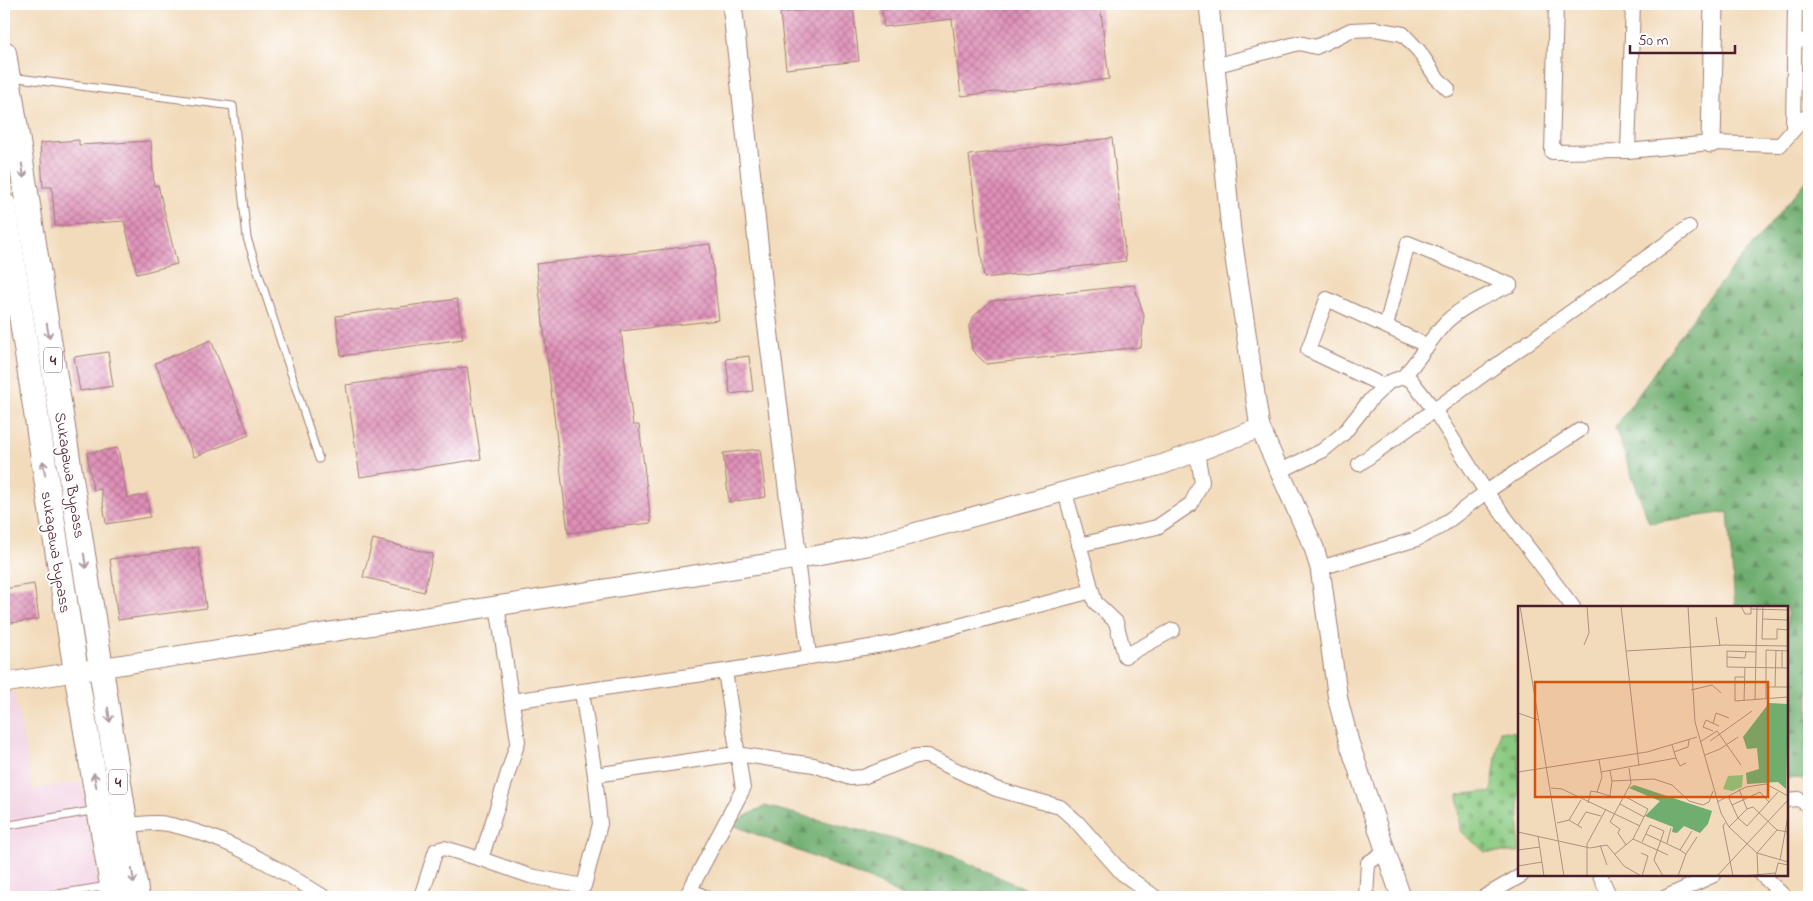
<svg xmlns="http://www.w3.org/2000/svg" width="1813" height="901" font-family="'Indie Flower',sans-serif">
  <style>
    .built { fill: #f2cfe1 }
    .forest { fill: url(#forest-firs); stroke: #5c664d }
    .cemetery { fill: url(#cemetery-stones); stroke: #6a7456 }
    .building { fill: url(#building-cross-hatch) }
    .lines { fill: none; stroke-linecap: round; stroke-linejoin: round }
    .lane-casing { stroke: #9e7d73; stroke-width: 9 }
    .street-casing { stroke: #9e7d73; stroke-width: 16 }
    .secondary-casing { stroke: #9e7d73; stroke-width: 21 }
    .highway-casing { stroke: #9e7d73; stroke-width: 26 }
    .lane { stroke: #fff; stroke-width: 7 }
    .street { stroke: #fff; stroke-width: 14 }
    .secondary { stroke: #fff; stroke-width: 19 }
    .highway { stroke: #fff; stroke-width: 24 }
    .oneway { stroke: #ae9aa0 }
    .labels { text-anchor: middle; stroke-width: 4; stroke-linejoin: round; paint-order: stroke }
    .shield { fill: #fff; stroke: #80626b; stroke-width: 1 }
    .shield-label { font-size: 15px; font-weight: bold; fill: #4a1f2b }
    .street-label { font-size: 16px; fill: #4a1f2b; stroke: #fff }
    .inset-road { fill: none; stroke: #af9081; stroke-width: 1 }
    .view { fill: #d8530f; fill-opacity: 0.15; stroke: #d8530f; stroke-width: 2.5 }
    .inset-edge { fill: none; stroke: #4a1f2b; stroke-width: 2.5 }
  </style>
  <defs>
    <pattern id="forest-firs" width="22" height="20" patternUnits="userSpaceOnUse" patternTransform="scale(1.25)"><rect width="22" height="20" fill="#6fae6f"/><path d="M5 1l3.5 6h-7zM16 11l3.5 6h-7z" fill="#5d8d5b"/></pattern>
    <pattern id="cemetery-stones" width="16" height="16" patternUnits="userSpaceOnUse" patternTransform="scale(1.25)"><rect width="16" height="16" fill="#8aca81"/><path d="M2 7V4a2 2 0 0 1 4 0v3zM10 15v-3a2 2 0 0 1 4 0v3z" fill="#79ad70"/></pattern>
    <pattern id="building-cross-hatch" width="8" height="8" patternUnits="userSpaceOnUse" patternTransform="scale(1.25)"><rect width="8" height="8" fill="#df90b7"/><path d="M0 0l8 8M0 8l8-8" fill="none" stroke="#b77595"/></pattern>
  </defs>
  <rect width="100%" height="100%" fill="#fff"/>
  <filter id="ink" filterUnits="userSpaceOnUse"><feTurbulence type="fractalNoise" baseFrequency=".02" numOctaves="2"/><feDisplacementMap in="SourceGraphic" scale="10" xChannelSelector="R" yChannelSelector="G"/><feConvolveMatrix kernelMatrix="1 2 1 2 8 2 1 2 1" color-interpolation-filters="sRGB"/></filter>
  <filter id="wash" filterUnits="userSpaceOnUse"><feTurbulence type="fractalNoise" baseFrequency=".0096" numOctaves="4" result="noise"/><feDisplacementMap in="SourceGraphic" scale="20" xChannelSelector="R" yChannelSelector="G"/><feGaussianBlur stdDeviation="1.12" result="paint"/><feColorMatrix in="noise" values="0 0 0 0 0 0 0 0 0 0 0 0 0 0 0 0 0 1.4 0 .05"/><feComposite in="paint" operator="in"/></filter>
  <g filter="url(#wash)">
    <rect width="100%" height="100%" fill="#f2dbbb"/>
    <polygon class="built" points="14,692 33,789 83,782 102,897 4,897 4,693"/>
    <g class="forest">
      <polygon points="1809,178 1809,779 1787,778 1787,607 1735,607 1728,512 1649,523 1615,428 1701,306"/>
      <polygon points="765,806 944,852 1043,897 904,897 871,880 730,824"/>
    </g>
    <polygon class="cemetery" points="1500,731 1519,732 1519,852 1485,852 1461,831 1458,795 1482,792 1491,793"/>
    <g id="blocks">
      <g class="building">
        <polygon points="881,4 1100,4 1109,79 961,96 952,19 884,27"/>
        <polygon points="853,5 859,61 786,69 780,13"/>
        <polygon points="1112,138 1126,261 984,278 969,155"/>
        <polygon points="79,140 79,145 151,141 154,186 158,185 177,264 137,274 124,221 55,226 52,187 43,187 40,143"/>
        <polygon points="710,244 719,320 621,331 633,425 639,425 651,523 568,533 536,264"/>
        <polygon points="1134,285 1144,315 1141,347 986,364 972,350 969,326 973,317 991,301"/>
        <polygon points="457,299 463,339 341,356 336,316"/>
        <polygon points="211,340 249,435 194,457 155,363"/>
        <polygon points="108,352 113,386 80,391 74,357"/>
        <polygon points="749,356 753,391 730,394 726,359"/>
        <polygon points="467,367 481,459 360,477 346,385"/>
        <polygon points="118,448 127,498 146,495 150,517 106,524 101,489 93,490 87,453"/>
        <polygon points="760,449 766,497 729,502 723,453"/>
        <polygon points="373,539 433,554 424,592 363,577"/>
        <polygon points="198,547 206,608 118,620 110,559"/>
        <polygon points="34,584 39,619 4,624 4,589"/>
      </g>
    </g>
  </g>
  <g filter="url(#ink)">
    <use href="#blocks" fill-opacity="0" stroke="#9e7d73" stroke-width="1"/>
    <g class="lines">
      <defs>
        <g id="lane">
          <polyline points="11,77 233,106 247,238 319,459"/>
          <polyline points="4,826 97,810"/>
          <polyline points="39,897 108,886"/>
        </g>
        <g id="street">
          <polyline points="1556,4 1552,152 1628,151 1711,143 1780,145 1804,118 1809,118"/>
          <polyline points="1795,40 1809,41"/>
          <polyline points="1214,66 1299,43 1316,47 1351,30 1375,29 1403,34 1419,51 1436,77 1448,89"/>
          <polyline points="1793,130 1795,4"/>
          <polyline points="1628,151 1633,4"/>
          <polyline points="1386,326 1408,243 1510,285"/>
          <path d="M1403,377C1419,360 1430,339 1446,322C1464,305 1488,295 1510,285"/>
          <polyline points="1384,386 1308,350 1327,299 1428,346"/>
          <polyline points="1359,464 1689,227"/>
          <polyline points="1280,471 1322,451 1344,433 1371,399 1389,382 1403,377 1411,380 1435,411 1486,492 1573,607"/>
          <polyline points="1079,545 1157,527 1191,504 1202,482 1197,452"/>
          <polyline points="797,559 809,656"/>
          <polyline points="1320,568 1417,539 1440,527 1486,492 1580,430"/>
          <polyline points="1092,591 1095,602 1116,622 1125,656 1173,630"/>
          <polyline points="582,692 595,775 736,754 814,765 850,778 863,777 916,756 927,756 996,789 1060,807 1077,822 1122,873 1155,897"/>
          <polyline points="511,701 725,671 894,643 1092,591 1065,492"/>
          <polyline points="1787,800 1798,799 1809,805"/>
          <path d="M124,825C137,825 154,821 167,824C223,835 276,867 324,897"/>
          <polyline points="481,859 530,876 584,886 600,824 595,775"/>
          <polyline points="1600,875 1610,897"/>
          <polyline points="1762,875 1785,897"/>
          <polyline points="690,890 704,897"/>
          <polyline points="421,897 436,850 444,848 481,859 518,741 497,606"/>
          <polyline points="686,897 743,789 725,671"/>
          <polyline points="1366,897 1368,863 1386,851"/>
          <polyline points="1484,897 1522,875"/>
          <polyline points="1666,897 1714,875"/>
        </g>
        <g id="secondary">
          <polyline points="732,4 764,297 797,559"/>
          <polyline points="1209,4 1231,231 1260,428 1314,548 1320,568 1338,700 1349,742 1401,897"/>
          <polyline points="1711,143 1714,4"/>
          <polyline points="4,683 797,559 867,546 1164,464 1260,428"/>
        </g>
        <g id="highway">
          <polyline points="4,53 137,897"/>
          <polyline points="4,205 76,672 114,897"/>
        </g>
      </defs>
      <use href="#lane" class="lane-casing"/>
      <use href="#street" class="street-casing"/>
      <use href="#secondary" class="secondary-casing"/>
      <use href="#highway" class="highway-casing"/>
      <use href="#lane" class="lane"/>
      <use href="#street" class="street"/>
      <use href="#secondary" class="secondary"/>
      <use href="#highway" class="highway"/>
    </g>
    <defs><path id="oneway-shaft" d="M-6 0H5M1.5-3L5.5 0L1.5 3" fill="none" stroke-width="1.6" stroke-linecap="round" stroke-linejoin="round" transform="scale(1.25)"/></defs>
    <g class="oneway">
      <use href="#oneway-shaft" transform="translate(23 171) rotate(81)"/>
      <use href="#oneway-shaft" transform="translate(48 331) rotate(81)"/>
      <use href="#oneway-shaft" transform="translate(44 468) rotate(-99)"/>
      <use href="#oneway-shaft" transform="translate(85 561) rotate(81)"/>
      <use href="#oneway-shaft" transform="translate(109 715) rotate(82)"/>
      <use href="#oneway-shaft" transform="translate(95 780) rotate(-100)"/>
      <use href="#oneway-shaft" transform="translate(133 876) rotate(80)"/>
    </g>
  </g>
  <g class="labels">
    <g class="shield">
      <rect x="44" y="347.5" width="18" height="25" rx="4"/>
      <rect x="109" y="769.5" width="18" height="25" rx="4"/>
    </g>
    <g class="shield-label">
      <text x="53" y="365">4</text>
      <text x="118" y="787">4</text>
    </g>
    <g class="street-label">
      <text transform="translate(71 475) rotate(81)" y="6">Sukagawa Bypass</text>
      <text transform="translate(57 552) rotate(81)" y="6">sukagawa bypass</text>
    </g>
  </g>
  <g transform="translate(1518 606)">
    <rect width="270" height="270" fill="#f2dbbb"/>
    <path d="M251,97L270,98L268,183L260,176L229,178L228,167L241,163L239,142L229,143L225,131ZM116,179L194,205L190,218L182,227L166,220L159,227L154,226L155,221L127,210L142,195L111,182Z" fill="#6fae6f"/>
    <path d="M225,169L224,181L214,185L205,183L210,170Z" fill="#8aca81"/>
    <path class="inset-road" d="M2,0L46,270M103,0L121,160M170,0L177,116L203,207L211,221L239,247L270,256M223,0L227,8H233V0M245,0L244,33H259V23L270,24M233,3L270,4M198,11L202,40M245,13L270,14M66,39L71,27L69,0M108,45L207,39L270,40M264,45V62M238,46L209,45V61L270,62M209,51L227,52L228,46M227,71H217V95L270,91M248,81H270M257,81L258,44M173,84L194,79L203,87M248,92V44L270,45M237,94L239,0M226,95L227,61M0,107L20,114M195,118L198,107L211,112M195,125L185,121L188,114L201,120M192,135L234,105M182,136L199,125L223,159M156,146L170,141L171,134M187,149L202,143L220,131M158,152L162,160L168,157M92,165L94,175L136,173L154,179L171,195L185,199L191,196L195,185M0,166L129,146L179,131M83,166L158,152L154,139M33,182L44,183L122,220M221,183L229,203M79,186L92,190L94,175M106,190L130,203L115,233L150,249M210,190L220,212L229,220L260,186M199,196L228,181L248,178L270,190M70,197L73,185L79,186L84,171L81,154M102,198L126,211M214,199L242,186L251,196M51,214L64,222M39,217L51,214L63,194M207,217L205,220L215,270M60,219L68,206L83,210M211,221L229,203L235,201L259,224M0,226L72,242L89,239L106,260L123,270M128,228L162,244M20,230L26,270M124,236L132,219L146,225L136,254L145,270M149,237L153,222M82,239L89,259M108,239L100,227L102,223L92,216L113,177L111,162M0,244L22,241M123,247L130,250L124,270M97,248L115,233M168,248L179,231M262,254L270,210M0,260L24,256M69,270V238L88,203M160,270L168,248L162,244L174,225M199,270L270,194M226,270L257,267M240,270L239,247L259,224L270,226M257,270L260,257L270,259"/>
    <path class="view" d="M17,76H250V191H17Z"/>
    <rect width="270" height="270" class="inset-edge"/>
  </g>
  <rect width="1813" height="901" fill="none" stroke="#fff" stroke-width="20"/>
  <path d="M1630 45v8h105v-8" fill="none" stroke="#4a1f2b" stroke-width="2.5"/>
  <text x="1638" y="45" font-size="15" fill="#4a1f2b" stroke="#ffffff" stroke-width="4" paint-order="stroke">50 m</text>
</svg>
